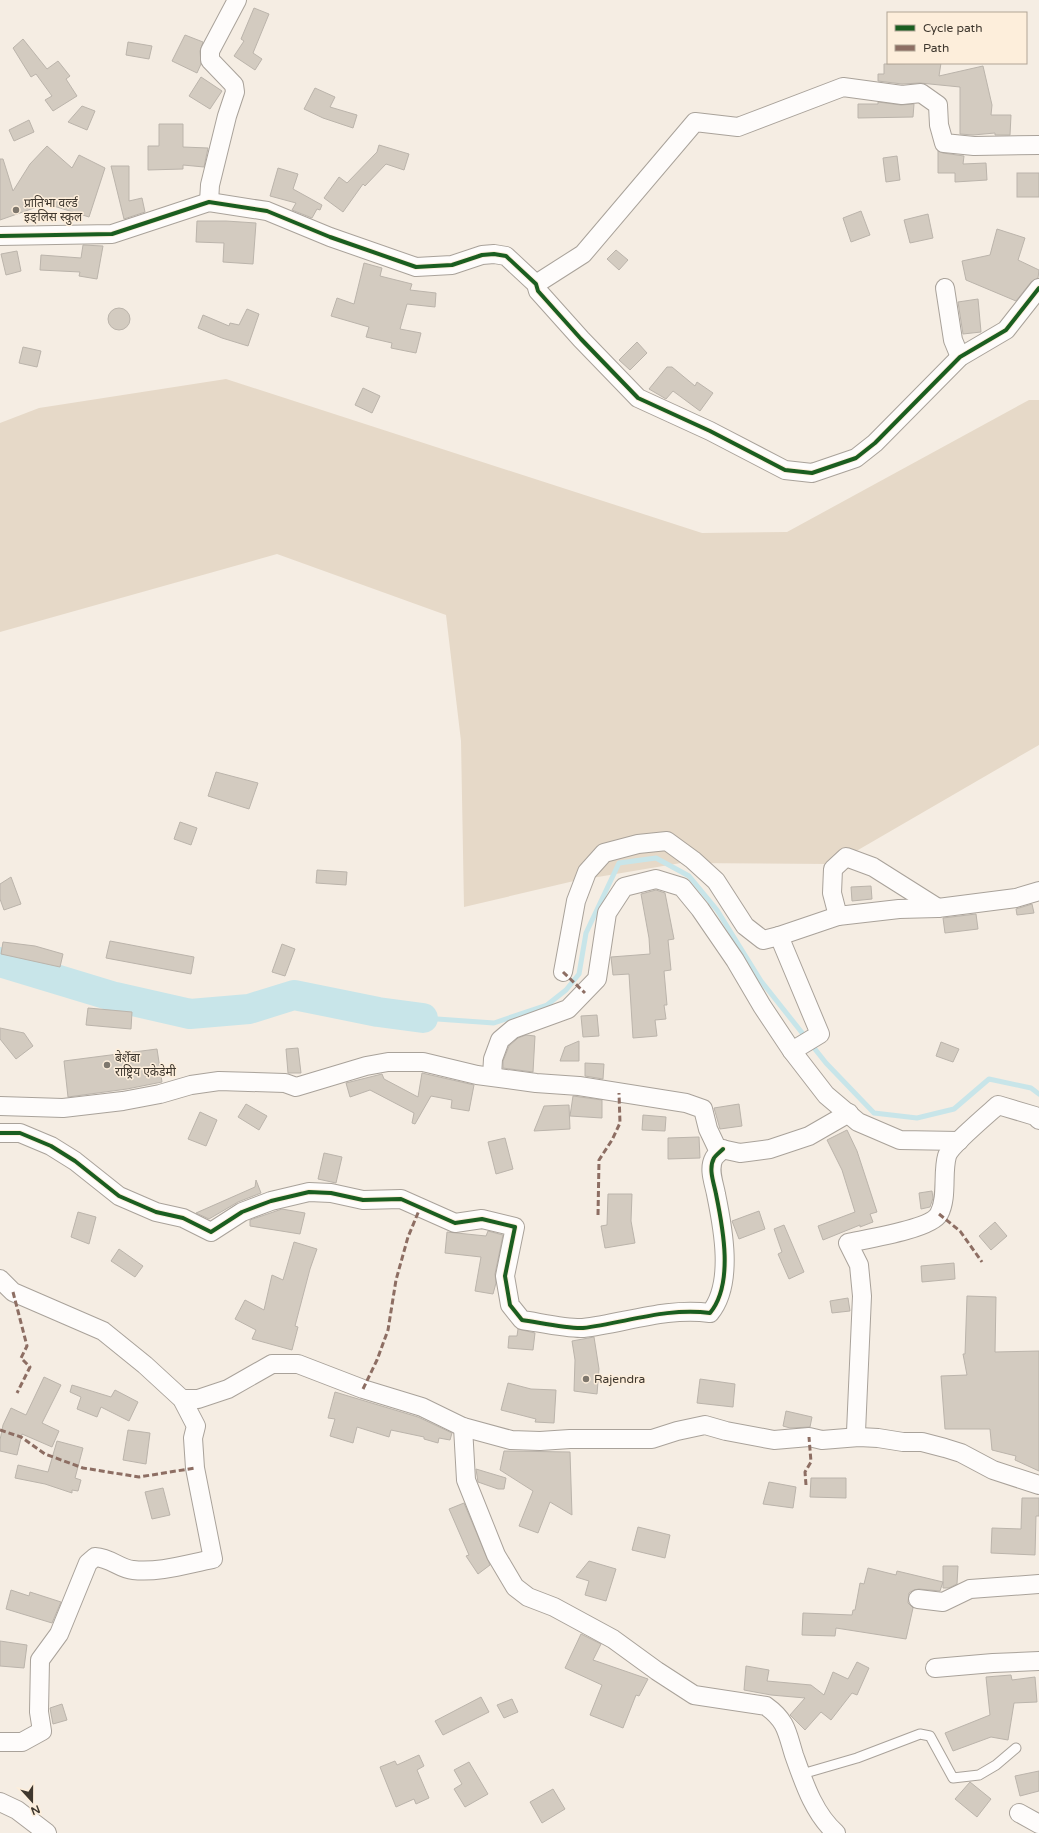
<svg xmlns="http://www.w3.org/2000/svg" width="1039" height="1833" font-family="'Varela Round','Noto Sans Devanagari',sans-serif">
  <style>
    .green { fill: #e6d9c8 }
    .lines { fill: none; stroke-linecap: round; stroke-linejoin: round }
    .stream { stroke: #c8e5e9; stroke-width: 5 }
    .river { stroke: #c8e5e9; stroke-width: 30 }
    .building { fill: #d3cbc0; stroke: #bbb4ab }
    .service-casing { stroke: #a9a29a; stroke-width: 11 }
    .minor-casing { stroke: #a9a29a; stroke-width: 20 }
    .service { stroke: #fefcfb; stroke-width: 9 }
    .minor { stroke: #fefcfb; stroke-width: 18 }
    .quiet { stroke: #8d6e63; stroke-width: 3; stroke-dasharray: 6 3; stroke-linecap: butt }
    .cycleway-casing { stroke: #fdeedb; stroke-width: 6 }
    .cycleway { stroke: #1b5e20; stroke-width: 4 }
    .poi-dot { fill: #7e776d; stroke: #fdeedb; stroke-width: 1.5 }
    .labels { text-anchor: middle; stroke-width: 3; stroke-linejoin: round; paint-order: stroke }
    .poi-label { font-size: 12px; fill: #3e372e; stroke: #fdeedb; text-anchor: start }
  </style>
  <rect width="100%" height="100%" fill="#f5ede3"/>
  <polygon class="green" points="226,379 702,533 787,532 1029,400 1039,400 1039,745 846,857 829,864 681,863 574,881 464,907 461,741 446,615 277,554 0,632 0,423 39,408"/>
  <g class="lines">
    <polyline class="stream" points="423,1018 494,1023 547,1005 566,990 579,974 586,933 619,863 656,858 689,876 717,910 761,981 826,1063 874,1113 917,1118 954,1109 989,1079 1031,1088 1039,1094"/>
    <polyline class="river" points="0,962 115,997 190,1014 249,1009 294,995 378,1012 423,1018"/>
  </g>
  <g class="building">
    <polygon points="254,8 269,14 253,53 262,59 255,70 234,56 244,41 241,39"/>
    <polygon points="185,35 203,42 200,51 201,64 197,73 172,61"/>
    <polygon points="23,39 47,69 58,61 70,76 66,79 77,96 53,111 45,100 52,96 36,74 31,77 13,48"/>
    <polygon points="128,42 152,46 149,59 126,55"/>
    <polygon points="941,63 939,76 983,66 992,105 991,115 1011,115 1010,135 995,135 995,133 973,135 960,134 960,87 920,83 902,84 878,81 878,74 884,74 884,64"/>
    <polygon points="201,77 222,91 210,109 189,96"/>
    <polygon points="315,88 335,97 330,107 357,115 353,128 323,118 304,109"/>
    <polygon points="878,102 901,105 914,104 913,117 858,118 858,104 878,104"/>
    <polygon points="82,106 95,111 87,130 68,122"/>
    <polygon points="29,120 34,132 14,141 9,130"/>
    <polygon points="159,124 183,124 183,147 208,148 204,167 183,165 183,169 148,170 148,146 159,146"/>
    <polygon points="379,145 409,154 404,170 386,164 365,186 363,184 343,212 324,198 339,177 347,183 377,152"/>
    <polygon points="47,146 72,168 79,155 105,168 89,217 44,203 37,207 0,220 0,159 3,159 13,191 30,164"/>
    <polygon points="938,151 943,153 964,156 963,164 986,163 987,180 955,182 955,173 938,173"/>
    <polygon points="897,156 900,180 886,182 883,158"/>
    <polygon points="111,166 129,166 129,201 142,198 145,212 124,219"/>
    <polygon points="278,168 298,174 293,189 322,205 320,210 317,209 312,218 292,210 296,203 270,196"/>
    <rect x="1017" y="173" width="22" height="24"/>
    <polygon points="861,211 870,235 851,242 843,218"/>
    <polygon points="928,214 933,238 910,243 904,220"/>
    <polygon points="197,221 226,221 256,223 253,264 223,262 224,243 196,242"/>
    <polygon points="997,229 1025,238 1018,260 1039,270 1038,278 1031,282 1016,301 966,280 962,261 990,255"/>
    <polygon points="83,245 103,246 97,279 79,276 80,272 40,270 41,255 81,258"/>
    <polygon points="616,250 628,260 619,270 607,259"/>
    <polygon points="17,251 21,271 6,275 1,254"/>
    <polygon points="364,263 382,268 380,276 412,284 410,290 436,293 435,307 407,304 400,329 421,333 416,353 391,348 392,343 366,337 369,327 331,316 337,298 354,304"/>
    <polygon points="978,299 981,332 963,334 958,302"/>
    <circle cx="119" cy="319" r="11"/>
    <polygon points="247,309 259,314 248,346 222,338 198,328 203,315 229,326 230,323 239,325"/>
    <polygon points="637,342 647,353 630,370 619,360"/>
    <polygon points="23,347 41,351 37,367 19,363"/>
    <polygon points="667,367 672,367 695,386 697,382 713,393 700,411 673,391 666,399 649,389"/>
    <polygon points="363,388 380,396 372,413 355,405"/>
    <polygon points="216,772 258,783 249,809 208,796"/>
    <polygon points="180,822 197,828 191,845 174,839"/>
    <polygon points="317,870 347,872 346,885 316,883"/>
    <polygon points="11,877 21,904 4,910 0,899 0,884"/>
    <polygon points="871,886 872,899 852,901 851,887"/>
    <polygon points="656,890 665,893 674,939 668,940 671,970 664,971 667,1005 664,1005 666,1019 655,1020 657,1036 633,1038 629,974 613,975 611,957 650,954 649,938 641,894"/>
    <polygon points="1032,904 1034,913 1017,915 1016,909"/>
    <polygon points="976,914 978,929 945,933 943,918"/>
    <polygon points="110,941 194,957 191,974 106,958"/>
    <polygon points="3,942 35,946 63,954 60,967 1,954"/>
    <polygon points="282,944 295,949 285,976 272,972"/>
    <polygon points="88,1008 132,1012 131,1029 86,1025"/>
    <polygon points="597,1015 599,1036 583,1037 581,1016"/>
    <polygon points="0,1028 24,1033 33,1046 16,1059 0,1039"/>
    <polygon points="526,1035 535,1036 533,1072 503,1068 503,1061 509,1046 518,1038"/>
    <polygon points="579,1041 579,1061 560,1061 565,1047"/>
    <polygon points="941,1042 959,1049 953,1062 936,1056"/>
    <polygon points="298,1048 301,1073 288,1073 286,1049"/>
    <polygon points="157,1049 162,1082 127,1089 68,1097 64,1061"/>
    <polygon points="585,1063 604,1064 603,1079 585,1076"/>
    <polygon points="422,1073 474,1085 469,1111 451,1108 452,1100 431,1096 415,1124 412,1123 414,1113 370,1090 350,1097 346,1083 382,1074 384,1079 418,1097"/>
    <polygon points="573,1096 602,1100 602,1118 570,1116"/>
    <polygon points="246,1104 267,1116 259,1130 238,1117"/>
    <polygon points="739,1104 742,1126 720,1129 714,1108"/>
    <polygon points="569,1105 570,1129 534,1131 544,1106"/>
    <polygon points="200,1112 217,1120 206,1146 188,1139"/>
    <polygon points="643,1115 666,1117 665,1131 642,1130"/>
    <polygon points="847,1130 857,1151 877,1212 870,1214 873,1222 860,1227 860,1225 823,1240 818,1226 855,1212 842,1170 827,1140"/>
    <polygon points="699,1137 700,1158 668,1159 668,1138"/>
    <polygon points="505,1138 513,1169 496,1174 488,1142"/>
    <polygon points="324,1153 342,1157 336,1183 318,1179"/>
    <polygon points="256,1180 261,1193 238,1202 209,1219 196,1213 255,1187"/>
    <polygon points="932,1191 933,1198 930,1207 921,1209 919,1193"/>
    <polygon points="608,1194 632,1194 631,1221 635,1243 605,1248 601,1226 607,1225"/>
    <polygon points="282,1209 305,1213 300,1234 250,1226 250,1220"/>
    <polygon points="759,1211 765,1229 739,1239 732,1221"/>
    <polygon points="78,1212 96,1217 89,1244 71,1237"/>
    <polygon points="995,1222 1007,1236 991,1250 979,1236"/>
    <polygon points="784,1225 804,1272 789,1279 778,1254 782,1252 774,1229"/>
    <polygon points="488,1231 503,1235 495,1274 496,1283 493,1294 475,1291 481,1257 445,1253 447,1232 486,1236"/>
    <polygon points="294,1242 317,1249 310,1269 295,1326 298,1327 292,1350 252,1339 256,1330 235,1319 245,1300 264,1310 272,1275 283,1280"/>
    <polygon points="119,1249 143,1266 135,1277 111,1261"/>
    <polygon points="954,1263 955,1279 922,1282 921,1266"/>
    <polygon points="967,1296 996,1297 995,1352 1039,1351 1039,1471 1015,1460 1016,1456 992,1450 990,1429 945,1429 941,1376 967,1375 963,1354 965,1354"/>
    <polygon points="848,1298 850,1311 832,1313 830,1301"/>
    <polygon points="518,1329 535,1333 533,1350 508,1348 509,1336 517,1336"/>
    <polygon points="594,1337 599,1369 597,1394 574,1391 575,1360 572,1341"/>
    <polygon points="44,1377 61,1385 42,1423 59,1431 52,1447 22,1434 17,1455 0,1451 0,1440 3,1425 11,1408 26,1415"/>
    <polygon points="700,1379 735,1384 733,1407 697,1403"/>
    <polygon points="508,1383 531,1389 556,1390 554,1423 535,1422 536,1419 501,1410"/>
    <polygon points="72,1385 111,1397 115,1390 138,1402 129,1421 101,1407 97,1417 77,1409 81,1397 70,1392"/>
    <polygon points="335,1392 418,1417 452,1433 450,1440 439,1438 438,1443 424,1439 424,1437 391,1430 389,1437 357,1427 353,1443 330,1436 335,1419 328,1418"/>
    <polygon points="786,1411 812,1417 810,1427 790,1428 783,1426"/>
    <polygon points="128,1430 150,1433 146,1464 123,1460"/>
    <polygon points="57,1441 83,1448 75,1478 81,1480 78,1491 72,1490 72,1493 45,1484 15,1478 18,1465 48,1472"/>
    <polygon points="504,1451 570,1452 572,1515 550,1502 538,1533 519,1526 533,1491 500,1470"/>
    <polygon points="476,1469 506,1478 504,1489 498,1489 478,1482"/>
    <polygon points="811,1478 846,1478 846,1498 810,1497"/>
    <polygon points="769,1482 796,1487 793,1508 763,1504"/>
    <polygon points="163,1488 170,1515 152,1519 145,1492"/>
    <polygon points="1022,1498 1039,1498 1039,1516 1036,1516 1035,1555 991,1553 992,1528 1021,1529"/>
    <polygon points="464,1503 490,1565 478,1574 466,1556 469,1555 449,1509"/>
    <polygon points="638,1527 670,1535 665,1558 632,1550"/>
    <polygon points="589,1561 616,1569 606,1601 585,1595 589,1581 576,1577"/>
    <polygon points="943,1566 958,1566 957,1584 949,1588 943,1588"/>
    <polygon points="868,1568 896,1575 897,1571 943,1582 940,1591 919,1589 914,1590 909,1593 908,1603 913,1608 906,1639 836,1628 835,1636 802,1635 803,1613 852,1615 853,1610 855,1610 860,1583 864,1584"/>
    <polygon points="11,1590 29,1596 30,1592 61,1602 52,1623 6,1609"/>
    <polygon points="581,1634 601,1644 593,1660 648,1679 639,1696 636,1695 623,1728 590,1715 602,1685 565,1668"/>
    <polygon points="0,1641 27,1645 24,1668 0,1666"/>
    <polygon points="857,1662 869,1668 857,1695 852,1693 831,1720 821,1712 805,1730 790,1715 805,1698 771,1695 744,1690 746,1666 769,1670 767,1681 811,1685 824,1695 833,1672 848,1679"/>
    <polygon points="1011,1675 1012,1680 1035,1677 1037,1702 1014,1703 1008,1740 991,1737 953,1751 945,1733 990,1715 986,1677"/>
    <polygon points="481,1697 489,1712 443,1735 435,1721"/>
    <polygon points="512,1699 518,1712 504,1718 497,1705"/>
    <polygon points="62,1704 67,1720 53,1724 50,1708"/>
    <polygon points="419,1755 424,1766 417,1770 429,1798 416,1804 414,1799 396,1807 380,1767 395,1761 397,1765"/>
    <polygon points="469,1762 488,1794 465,1807 454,1789 462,1784 454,1770"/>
    <polygon points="1039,1771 1039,1791 1020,1796 1015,1776"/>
    <polygon points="970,1782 991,1799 977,1817 955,1799"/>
    <polygon points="553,1789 565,1809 542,1823 530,1802"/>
  </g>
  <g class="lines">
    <defs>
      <polyline id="service" points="802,1774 857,1758 920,1734 930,1736 953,1778 979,1775 996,1765 1016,1748"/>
      <g id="minor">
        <polyline points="209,202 210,185 227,116 235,92 234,85 210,60 210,51 237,0"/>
        <polyline points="0,236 112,234 209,202 267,211 330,237 416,267 452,265 482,255 494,254 506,256 536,284 538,291 581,339 638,398 710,431 785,470 812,473 856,458 875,443 960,357 1006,330 1039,288"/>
        <polyline points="536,284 583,254 695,122 738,127 843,87 902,95 921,93 938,105 939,125 944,143 974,146 1039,145"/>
        <polyline points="945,288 953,340 960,357"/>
        <polyline points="838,916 832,893 833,869 846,857 873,867 938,908"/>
        <polyline points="563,972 576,901 587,872 604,853 638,844 667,841 693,860 716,881 745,926 763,940 779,936"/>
        <polyline points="792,1051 820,1034 779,936 838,916 899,909 938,908 1016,898 1039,891"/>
        <polyline points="492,1076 493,1059 500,1040 513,1029 568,1009 597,979 607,913 624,887 656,879 682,887 700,909 735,960 762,1006 792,1051 826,1095 858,1122 900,1140 959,1141"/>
        <polyline points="0,1106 63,1108 123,1101 160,1094 191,1085 219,1081 285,1083 296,1087 366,1066 388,1062 423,1062 477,1075 536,1083 579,1086 686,1103 703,1109 708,1129 717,1148 740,1153 770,1149 809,1136 849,1113"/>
        <path d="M0,1133H20L51,1146L75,1161L119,1196L156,1212L183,1218L211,1232L242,1212L271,1201L309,1192L331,1193L363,1200L401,1199L455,1223L482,1219L515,1227L505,1276L510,1305L522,1320C537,1322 568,1329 583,1328C625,1323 667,1307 710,1313C734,1284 723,1228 716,1194C714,1183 708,1169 714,1158C716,1155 720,1152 723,1149"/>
        <path d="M0,1279L13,1292L103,1331L145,1365L182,1399L196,1426L193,1438L195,1468L213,1559C187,1564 159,1573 133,1570C120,1569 111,1558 95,1557L88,1563L59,1634L40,1660L39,1712L42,1731L22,1742H0"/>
        <polyline points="182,1399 198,1399 228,1389 272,1364 298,1364 363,1389 422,1407 463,1427 511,1440 540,1441 570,1439 652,1439 677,1431 705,1425 726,1431 774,1440 809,1437 822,1440 859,1437 878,1438 903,1442 922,1442 945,1448 961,1453 993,1470 1039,1485"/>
        <path d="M463,1427L466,1480L496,1555L515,1587L528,1597L554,1607L613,1639L657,1671L694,1695L766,1706C787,1721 787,1733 794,1755C804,1783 814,1814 836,1833"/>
        <path d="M859,1437L856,1432L862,1296L859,1265L848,1243C866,1239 931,1229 939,1214C948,1197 942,1173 947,1156C950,1146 988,1114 998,1105L1035,1116L1039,1120"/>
        <polyline points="918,1599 943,1602 970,1589 1039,1584"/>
        <polyline points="935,1668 993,1663 1039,1661"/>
        <polyline points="0,1802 17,1810 47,1833"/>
        <polyline points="1019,1813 1039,1824"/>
      </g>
    </defs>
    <use href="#service" class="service-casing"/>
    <use href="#minor" class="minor-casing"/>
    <use href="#service" class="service"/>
    <use href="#minor" class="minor"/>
    <g class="quiet">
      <polyline points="563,972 585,993"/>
      <polyline points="939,1214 960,1231 982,1262"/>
      <polyline points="598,1215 599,1160 612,1140 620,1123 619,1093"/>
      <polyline points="13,1292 27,1346 21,1358 30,1367 17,1393"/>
      <polyline points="363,1389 377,1360 388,1330 396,1280 408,1237 420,1208"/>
      <polyline points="0,1430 21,1437 45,1454 83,1468 139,1477 195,1468"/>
      <polyline points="806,1485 805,1472 811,1462 809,1437"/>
    </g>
    <defs>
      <g id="cycleway">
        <polyline points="0,236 112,234 209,202 267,211 330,237 416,267 452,265 482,255 494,254 506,256 536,284 538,291 581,339 638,398 710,431 785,470 812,473 856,458 875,443 960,357 1006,330 1039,288"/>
        <path d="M0,1133H20L51,1146L75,1161L119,1196L156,1212L183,1218L211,1232L242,1212L271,1201L309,1192L331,1193L363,1200L401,1199L455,1223L482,1219L515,1227L505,1276L510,1305L522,1320C537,1322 568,1329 583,1328C625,1323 667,1307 710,1313C734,1284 723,1228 716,1194C714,1183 708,1169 714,1158C716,1155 720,1152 723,1149"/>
      </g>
    </defs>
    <use href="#cycleway" class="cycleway-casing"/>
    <use href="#cycleway" class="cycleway"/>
  </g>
  <g class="poi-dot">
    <circle cx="16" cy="210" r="4"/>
    <circle cx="107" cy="1065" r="4"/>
    <circle cx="586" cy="1379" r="4"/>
  </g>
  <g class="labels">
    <g class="poi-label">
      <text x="24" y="207">प्रातिभा वर्ल्ड<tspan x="24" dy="14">इङ्लिस स्कुल</tspan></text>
      <text x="115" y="1062">बेर्शेबा<tspan x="115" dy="14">राष्ट्रिय एकेडेमी</tspan></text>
      <text x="594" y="1383">Rajendra</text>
    </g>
  </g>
  <rect x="887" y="12" width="140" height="52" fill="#fdeedb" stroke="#b1a596"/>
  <rect x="895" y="25" width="20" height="6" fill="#1b5e20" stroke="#b1a596"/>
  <text x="923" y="32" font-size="12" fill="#3e372e">Cycle path</text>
  <rect x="895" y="45" width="20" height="6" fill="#8d6e63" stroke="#b1a596"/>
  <text x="923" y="52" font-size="12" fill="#3e372e">Path</text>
  <g transform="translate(32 1801) rotate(159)" stroke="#fdeedb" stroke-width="3" paint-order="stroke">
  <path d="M0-3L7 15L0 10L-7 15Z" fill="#3e372e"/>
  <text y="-6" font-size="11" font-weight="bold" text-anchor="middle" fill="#3e372e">N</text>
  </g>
</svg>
